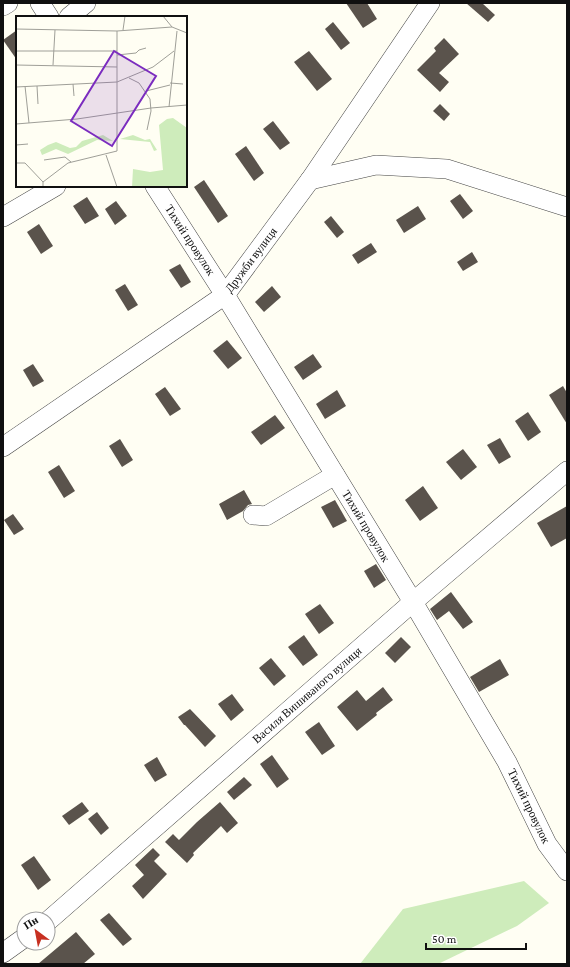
<svg xmlns="http://www.w3.org/2000/svg" width="570" height="967" font-family="'Crimson Pro',serif">
  <style>
    .green { fill: #ceecbb }
    .building { fill: #5a534c }
    .lines { fill: none; stroke-linecap: round; stroke-linejoin: round }
    .minor-casing { stroke: #434343; stroke-width: 20 }
    .minor { stroke: #fff; stroke-width: 19 }
    .labels { text-anchor: middle; stroke-width: 4; stroke-linejoin: round; paint-order: stroke }
    .street-label { font-size: 12px; fill: #101010; stroke: #fff }
    .inset-road { fill: none; stroke: #9f9f98; stroke-width: 1 }
    .view { fill: #7b2cbf; fill-opacity: 0.15; stroke: #7b2cbf; stroke-width: 2 }
    .inset-edge { fill: none; stroke: #101010; stroke-width: 2 }
  </style>
  <rect width="100%" height="100%" fill="#fffef3"/>
  <polygon class="green" points="524,881 549,903 517,926 438,964 360,964 403,909"/>
  <g class="building">
    <polygon points="346,3 367,3 377,19 363,28"/>
    <polygon points="466,3 482,3 495,15 488,22"/>
    <polygon points="333,22 350,43 341,50 325,29"/>
    <polygon points="17,30 17,60 3,40"/>
    <polygon points="444,38 459,54 439,73 449,82 440,92 417,70 436,51 434,48"/>
    <polygon points="309,51 332,79 317,91 294,62"/>
    <polygon points="440,104 450,114 444,121 433,111"/>
    <polygon points="273,121 290,143 280,150 263,129"/>
    <polygon points="246,146 264,173 254,181 235,154"/>
    <polygon points="204,180 228,216 218,223 194,187"/>
    <polygon points="460,194 473,211 463,219 450,201"/>
    <polygon points="87,197 99,216 85,224 73,206"/>
    <polygon points="116,201 127,216 115,225 105,209"/>
    <polygon points="418,206 426,219 404,233 396,220"/>
    <polygon points="331,216 344,232 337,238 324,222"/>
    <polygon points="39,224 53,246 41,254 27,232"/>
    <polygon points="371,243 377,252 358,264 352,255"/>
    <polygon points="472,252 478,262 463,271 457,262"/>
    <polygon points="180,264 191,282 181,288 169,270"/>
    <polygon points="125,284 138,305 128,311 115,290"/>
    <polygon points="272,286 281,297 264,312 255,302"/>
    <polygon points="227,340 242,358 228,369 213,351"/>
    <polygon points="313,354 322,367 303,380 294,367"/>
    <polygon points="33,364 44,381 33,387 23,370"/>
    <polygon points="563,386 567,393 567,424 549,395"/>
    <polygon points="165,387 181,409 170,416 155,394"/>
    <polygon points="337,390 346,406 325,419 316,404"/>
    <polygon points="528,412 541,432 528,441 515,421"/>
    <polygon points="275,415 285,428 261,445 251,432"/>
    <polygon points="500,438 511,457 499,464 487,445"/>
    <polygon points="120,439 133,460 122,467 109,446"/>
    <polygon points="463,449 477,467 461,480 446,462"/>
    <polygon points="59,465 75,491 64,498 48,472"/>
    <polygon points="423,486 438,508 420,521 405,500"/>
    <polygon points="244,490 252,504 248,505 243,511 227,520 219,504"/>
    <polygon points="335,500 347,521 333,528 321,507"/>
    <polygon points="567,506 567,538 551,547 537,523"/>
    <polygon points="13,514 24,529 14,535 4,520"/>
    <polygon points="376,564 386,580 374,588 364,571"/>
    <polygon points="451,592 473,622 463,629 449,611 437,620 430,609"/>
    <polygon points="320,604 334,623 319,634 305,614"/>
    <polygon points="304,635 318,655 303,666 288,647"/>
    <polygon points="401,637 411,647 395,663 385,653"/>
    <polygon points="271,658 286,676 274,686 259,668"/>
    <polygon points="500,659 509,675 479,692 470,677"/>
    <polygon points="383,687 393,700 376,713 377,715 357,731 337,707 357,690 366,701"/>
    <polygon points="232,694 244,710 231,721 218,704"/>
    <polygon points="190,709 216,736 205,747 185,725 184,725 178,717"/>
    <polygon points="319,722 335,746 322,755 305,732"/>
    <polygon points="272,755 289,779 277,788 260,764"/>
    <polygon points="157,757 167,775 155,782 144,765"/>
    <polygon points="244,777 252,785 234,800 227,792"/>
    <polygon points="82,802 89,811 69,825 62,816"/>
    <polygon points="220,802 238,823 227,833 221,826 193,853 194,855 187,863 165,842 173,834 179,840 197,822"/>
    <polygon points="97,812 109,828 101,835 88,819"/>
    <polygon points="153,848 160,855 154,861 167,874 143,899 132,886 144,875 135,865"/>
    <polygon points="34,856 51,880 38,890 21,865"/>
    <polygon points="109,913 132,939 123,946 100,920"/>
    <polygon points="76,932 95,954 83,964 38,964"/>
  </g>
  <g class="lines">
    <defs>
      <g id="minor">
        <polyline points="40,3 49,17"/>
        <polyline points="3,6 8,3"/>
        <polyline points="69,17 86,3"/>
        <polyline points="310,180 376,165 447,169 567,207"/>
        <polyline points="155,186 225,295 413,602 507,762 547,844 567,871"/>
        <polyline points="3,217 56,186"/>
        <polyline points="3,447 225,295 310,180 430,3"/>
        <polyline points="253,515 266,516 335,475"/>
        <polyline points="48,921 413,602 567,471"/>
        <polyline points="3,953 24,938"/>
      </g>
    </defs>
    <use href="#minor" class="minor-casing"/>
    <use href="#minor" class="minor"/>
  </g>
  <g class="labels">
    <g class="street-label">
      <text transform="translate(190 240) rotate(57)" y="4">Тихий провулок</text>
      <text transform="translate(251 260) rotate(-53)" y="4">Дружби вулиця</text>
      <text transform="translate(366 526) rotate(59)" y="4">Тихий провулок</text>
      <text transform="translate(307 695) rotate(-41)" y="4">Василя Вишиваного вулиця</text>
      <text transform="translate(529 806) rotate(64)" y="4">Тихий провулок</text>
    </g>
  </g>
  <g transform="translate(16 16)">
    <rect width="171" height="171" fill="#fffef3"/>
    <path d="M157,102L171,112L170,171H116L117,153L134,156L147,154L143,109L151,103ZM87,119L97,125L81,124L52,138L40,133L26,139L24,134L32,129L40,126L54,132L60,131L66,125ZM117,119L129,124L134,123L141,134L138,135L134,126L104,123Z" fill="#ceecbb"/>
    <path class="inset-road" d="M147,0L156,11M0,13L101,15L156,11L171,17M107,14L109,0M0,35H101M101,39L120,37L123,34L130,32M0,49L101,51M37,49L39,14M113,62L123,67L134,83L135,95L131,114M154,67L167,68M57,68L58,80M9,70L13,107M21,70L22,88M0,71L101,66L137,51L158,35M130,75L154,69M153,91L161,15M0,108L61,103L135,92L171,89M0,129L12,128M90,139L101,171M28,144L49,141L55,146M0,147H9L27,166V171M27,166L52,147L101,135V15"/>
    <path class="view" d="M98,35L140,60L96,130L55,105Z"/>
    <rect width="171" height="171" class="inset-edge"/>
  </g>
  <rect width="570" height="967" fill="none" stroke="#101010" stroke-width="8"/>
  <g transform="translate(36 931) rotate(328)"><circle r="19" fill="#ffffff" stroke="#9f9f9f"/>
  <path d="M0-3L7 15L0 10L-7 15Z" fill="#c73021"/>
  <text y="-6" font-size="11" font-weight="bold" text-anchor="middle" fill="#101010">Пн</text>
  </g>
  <path d="M426 943v6h100v-6" fill="none" stroke="#101010" stroke-width="2"/>
  <text x="432" y="943" font-size="12" fill="#101010" stroke="#ffffff" stroke-width="3" paint-order="stroke">50 m</text>
</svg>
